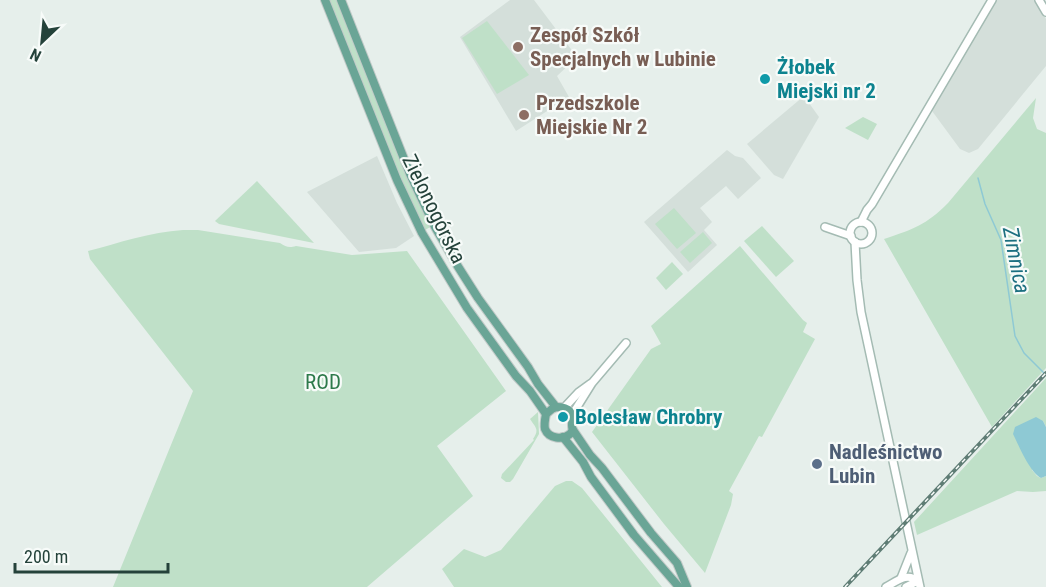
<svg xmlns="http://www.w3.org/2000/svg" width="1046" height="587" font-family="'Roboto Condensed',sans-serif">
  <style>
    .built { fill: #d4dfda }
    .green { fill: #bfe0c8 }
    .water { fill: #8ec9d4 }
    .lines { fill: none; stroke-linecap: round; stroke-linejoin: round }
    .stream { stroke: #8ec9d4; stroke-width: 1.5 }
    .secondary-casing { stroke: #a4bbb3; stroke-width: 10 }
    .primary-casing { stroke: #c2cac8; stroke-width: 10 }
    .secondary { stroke: #fff; stroke-width: 7 }
    .primary { stroke: #6aa596; stroke-width: 8 }
    .rail-casing { stroke: #5f7d75; stroke-width: 4 }
    .rail { stroke: #f7fbf9; stroke-width: 1.5; stroke-dasharray: 4.5; stroke-linecap: butt }
    .education-dot { fill: #8d6e63; stroke: #f7fbf9; stroke-width: 2 }
    .culture-dot { fill: #0f9aa8; stroke: #f7fbf9; stroke-width: 2 }
    .service-dot { fill: #5c6f8a; stroke: #f7fbf9; stroke-width: 2 }
    .labels { text-anchor: middle; stroke-width: 4.5; stroke-linejoin: round; paint-order: stroke }
    .education-label { font-size: 21px; font-weight: bold; fill: #785e54; stroke: #f7fbf9; text-anchor: start }
    .culture-label { font-size: 21px; font-weight: bold; fill: #0d838f; stroke: #f7fbf9; text-anchor: start }
    .street-label { font-size: 21px; fill: #24423a; stroke: #f7fbf9 }
    .park-label { font-size: 21px; fill: #2d7a4b; stroke: #f7fbf9 }
    .service-label { font-size: 21px; font-weight: bold; fill: #4e5e75; stroke: #f7fbf9; text-anchor: start }
    .water-label { font-size: 22px; font-style: italic; fill: #1c6f80; stroke: #f7fbf9 }
  </style>
  <rect width="100%" height="100%" fill="#e6efeb"/>
  <g class="built">
    <polygon points="510,0 534,0 577,57 557,76 569,97 516,131 460,37"/>
    <polygon points="995,0 1035,0 1046,19 1046,66 978,149 969,153 960,149 935,115 932,111 933,106"/>
    <polygon points="804,96 819,117 783,179 774,175 747,144"/>
    <polygon points="727,150 735,156 743,158 761,178 738,199 726,186 700,208 712,222 704,230 717,245 688,272 644,222"/>
    <polygon points="377,156 397,203 414,236 396,248 359,252 307,192"/>
  </g>
  <g class="green">
    <path d="M329,0H340L432,226L425,230C387,156 360,77 329,0Z"/>
    <polygon points="487,21 529,75 497,94 462,38"/>
    <path d="M1036,98L1033,118L1037,129L1046,133V368L992,427L884,239C914,229 926,225 948,203Z"/>
    <polygon points="863,117 877,124 868,140 845,128"/>
    <polygon points="257,181 314,243 219,224 215,221"/>
    <polygon points="674,208 696,233 677,249 655,224"/>
    <polygon points="762,226 794,261 776,277 744,241"/>
    <path d="M183,230H198L280,243C286,247 289,248 296,246L352,255L407,251L506,391L437,446L473,496L367,587H113L193,391L90,259L88,251C119,243 150,232 183,230Z"/>
    <polygon points="703,232 712,243 690,263 680,252"/>
    <polygon points="740,246 803,320 807,323 803,332 815,339 762,437 759,436 729,491 733,494 731,505 705,573 664,524 592,432 651,349 661,344 651,326"/>
    <polygon points="672,262 683,274 666,290 656,278"/>
    <polygon points="1046,378 1046,427 1043,421 1032,470 1037,476 1041,478 1046,476 1046,491 1033,492 1017,491 917,535 914,522"/>
    <path d="M538,412L539,434L513,479L510,482H506L501,478L502,474L534,440L533,439C540,429 535,427 530,419Z"/>
    <polygon points="566,481 572,481 582,488 662,587 454,587 442,569 464,549 485,557 501,550 555,486"/>
  </g>
  <path class="water" d="M1036,417L1043,421L1046,427V476L1041,478C1029,471 1019,446 1013,434L1015,427Z"/>
  <g class="lines">
    <polyline class="stream" points="978,178 985,204 1001,240 1015,336 1024,353 1046,375"/>
    <defs>
      <g id="secondary">
        <polyline points="1039,0 1046,12"/>
        <polyline points="861,222 867,210 872,204 992,0"/>
        <circle cx="861" cy="233" r="11"/>
        <polyline points="825,227 851,236"/>
        <polyline points="855,242 857,280 861,312 920,587"/>
        <polyline points="564,408 579,392 590,384"/>
        <polyline points="572,415 592,383 626,343"/>
        <polyline points="901,578 911,553"/>
        <path d="M886,587C897,581 907,572 918,581"/>
        <polyline points="906,587 918,581"/>
      </g>
      <g id="primary">
        <polyline points="325,0 397,180 422,233 467,308 516,376 530,391 546,414"/>
        <polyline points="341,0 410,174 435,227 457,265 478,298 528,367 538,384 556,407"/>
        <path d="M556,407C570,407 573,412 572,425C572,430 574,430 570,434C563,440 549,439 545,429C544,425 545,419 546,414L552,409Z"/>
        <polyline points="573,430 590,455 602,468 651,533 677,563 687,587"/>
        <polyline points="563,437 583,462 591,477 634,535 679,587"/>
      </g>
    </defs>
    <use href="#secondary" class="secondary-casing"/>
    <use href="#primary" class="primary-casing"/>
    <use href="#secondary" class="secondary"/>
    <use href="#primary" class="primary"/>
    <defs>
      <polyline id="rail" points="845,587 1046,373"/>
    </defs>
    <use href="#rail" class="rail-casing"/>
    <use href="#rail" class="rail"/>
  </g>
  <g class="education-dot">
    <circle cx="518" cy="47" r="6"/>
    <circle cx="524" cy="115" r="6"/>
  </g>
  <g class="culture-dot">
    <circle cx="765" cy="79" r="6"/>
    <circle cx="563" cy="417" r="6"/>
  </g>
  <circle class="service-dot" cx="817" cy="464" r="6"/>
  <g class="labels">
    <g class="education-label">
      <text x="530" y="42">Zespół Szkół<tspan x="530" dy="24">Specjalnych w Lubinie</tspan></text>
      <text x="536" y="110">Przedszkole<tspan x="536" dy="24">Miejskie Nr 2</tspan></text>
    </g>
    <g class="culture-label">
      <text x="777" y="74">Żłobek<tspan x="777" dy="24">Miejski nr 2</tspan></text>
      <text x="575" y="424">Bolesław Chrobry</text>
    </g>
    <g class="street-label">
      <text transform="translate(434 209) rotate(64)" y="7">Zielonogórska</text>
    </g>
    <g class="park-label">
      <text x="323" y="389">ROD</text>
    </g>
    <g class="service-label">
      <text x="829" y="459">Nadleśnictwo<tspan x="829" dy="24">Lubin</tspan></text>
    </g>
    <g class="water-label">
      <text transform="translate(1017 260) rotate(79)" y="8">Zimnica</text>
    </g>
  </g>
  <g transform="translate(42 42) rotate(206)" stroke="#f7fbf9" stroke-width="4.5" paint-order="stroke">
  <path d="M0-4.5L10 22L0 15L-10 22Z" fill="#24423a"/>
  <text y="-9" font-size="16" font-weight="bold" text-anchor="middle" fill="#24423a">N</text>
  </g>
  <path d="M15 563v9h153v-9" fill="none" stroke="#24423a" stroke-width="3"/>
  <text x="24" y="563" font-size="18" fill="#24423a" stroke="#f7fbf9" stroke-width="4.5" paint-order="stroke">200 m</text>
</svg>
